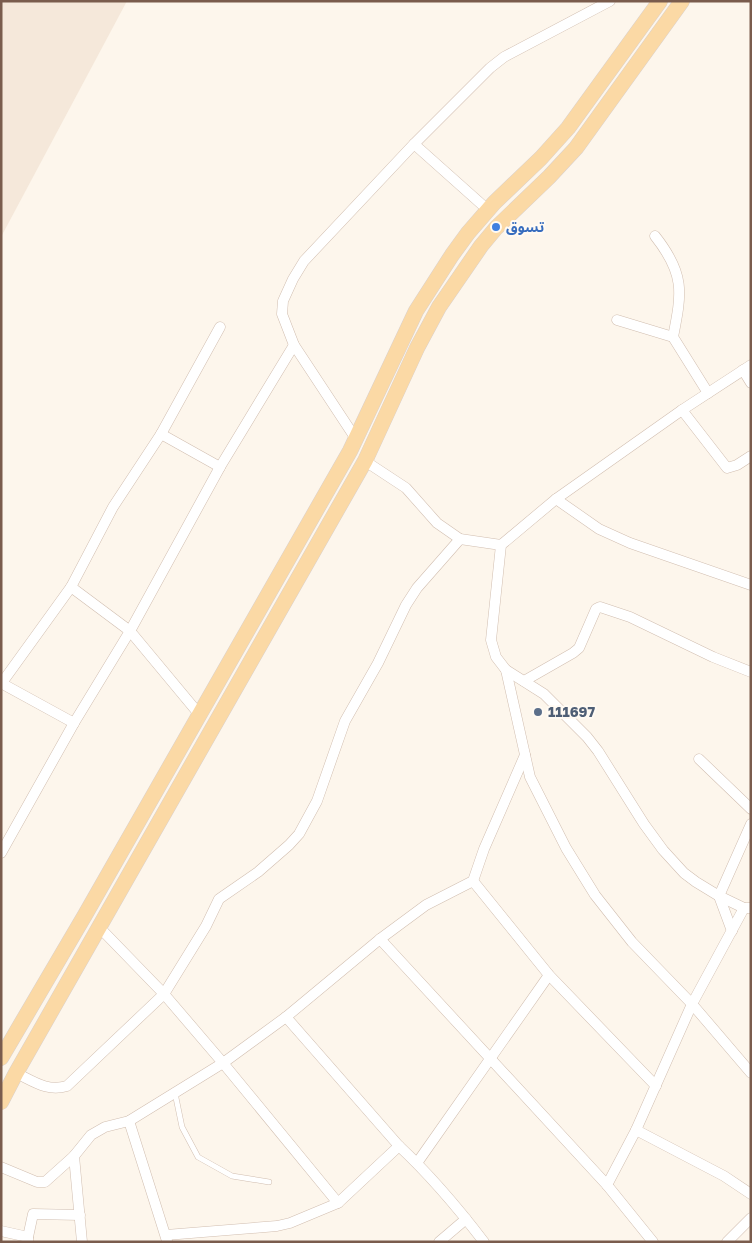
<svg xmlns="http://www.w3.org/2000/svg" width="752" height="1243" font-family="'Golos Text','Noto Sans Arabic',sans-serif">
  <style>
    .residential { fill: #f5e8da }
    .lines { fill: none; stroke-linecap: round; stroke-linejoin: round }
    .lane-casing { stroke: #d1beb0; stroke-width: 6 }
    .street-casing { stroke: #d1beb0; stroke-width: 11 }
    .primary-casing { stroke: #dad1cd; stroke-width: 16 }
    .lane { stroke: #fff; stroke-width: 5 }
    .street { stroke: #fff; stroke-width: 10 }
    .primary { stroke: #fbd9a5; stroke-width: 15 }
    .shop-dot { fill: #3f7fe0; stroke: #fffaf3; stroke-width: 2 }
    .service-dot { fill: #5c6f8a; stroke: #fffaf3; stroke-width: 2 }
    .labels { text-anchor: middle; stroke-width: 4; stroke-linejoin: round; paint-order: stroke }
    .shop-label { font-size: 14px; font-weight: bold; fill: #366cbe; stroke: #fffaf3; text-anchor: start }
    .service-label { font-size: 14px; font-weight: bold; fill: #4e5e75; stroke: #fffaf3; text-anchor: start }
  </style>
  <rect width="100%" height="100%" fill="#fdf6ec"/>
  <polygon class="residential" points="1,1 127,1 1,237"/>
  <g class="lines">
    <defs>
      <polyline id="lane" points="175,1093 182,1127 198,1157 232,1176 269,1182"/>
      <g id="street">
        <polyline points="414,144 488,210"/>
        <path d="M655,236C685,274 682,292 673,337L708,393"/>
        <polyline points="617,320 673,337"/>
        <polyline points="751,365 682,410 556,499 501,545 491,640 496,657 506,670 544,694 587,737 598,751 644,824 663,850 684,873 696,882 719,896 744,908 751,908"/>
        <polyline points="743,370 751,383"/>
        <polyline points="682,410 727,468 737,465 751,456"/>
        <polyline points="161,434 220,467"/>
        <polyline points="356,439 294,345 282,314 283,301 293,279 304,261 414,144 490,68 504,57 610,1"/>
        <polyline points="365,461 406,488 437,523 460,539 501,545"/>
        <polyline points="556,499 599,529 630,543 751,585"/>
        <polyline points="71,587 130,631 199,714"/>
        <polyline points="506,670 530,777 566,848 595,895 632,942 692,1004 751,1073"/>
        <polyline points="524,681 573,653 579,648 596,609 600,607 630,617 713,657 751,672"/>
        <polyline points="1,683 74,723"/>
        <polyline points="1,684 71,587 113,507 161,434 220,327"/>
        <polyline points="699,759 751,809"/>
        <polyline points="1,853 74,723 130,631 220,467 294,345"/>
        <polyline points="473,881 549,975 656,1086"/>
        <polyline points="100,928 164,994 223,1063 338,1203"/>
        <polyline points="732,931 719,896 751,824"/>
        <polyline points="380,939 607,1185 653,1242"/>
        <path d="M286,1017L399,1146C430,1175 458,1208 484,1242"/>
        <path d="M16,1073C33,1081 47,1092 67,1086L164,994L206,926L219,899L258,872L289,845L299,834L317,801L345,721L378,663L406,605L417,588L460,539"/>
        <polyline points="129,1121 167,1241"/>
        <polyline points="636,1130 724,1176 751,1194"/>
        <polyline points="74,1156 82,1242"/>
        <polyline points="417,1163 549,975"/>
        <polyline points="1,1167 37,1182 45,1182 74,1156 91,1135 105,1127 129,1121 223,1063 286,1017 380,939 426,905 473,881 484,849 525,755"/>
        <polyline points="607,1185 636,1130 692,1004 744,908"/>
        <polyline points="1,1231 28,1237 28,1242"/>
        <polyline points="166,1235 277,1226 290,1223 338,1203 399,1146"/>
        <polyline points="28,1237 33,1214 80,1215"/>
        <polyline points="439,1242 466,1219"/>
        <polyline points="727,1242 751,1218"/>
      </g>
      <g id="primary">
        <polyline points="1,1058 85,915 350,451 416,311 452,255 468,233 494,203 541,158 568,128 660,1"/>
        <polyline points="1,1102 16,1073 365,461 417,348 439,307 481,246 496,228 549,177 576,148 682,1"/>
      </g>
    </defs>
    <use href="#lane" class="lane-casing"/>
    <use href="#street" class="street-casing"/>
    <use href="#primary" class="primary-casing"/>
    <use href="#lane" class="lane"/>
    <use href="#street" class="street"/>
    <use href="#primary" class="primary"/>
  </g>
  <circle class="shop-dot" cx="496" cy="227" r="5"/>
  <circle class="service-dot" cx="538" cy="712" r="5"/>
  <g class="labels">
    <g class="shop-label">
      <text x="506" y="232">تسوق</text>
    </g>
    <g class="service-label">
      <text x="548" y="717">111697</text>
    </g>
  </g>
  <rect width="752" height="1243" fill="none" stroke="#7a5c4d" stroke-width="5"/>
</svg>
